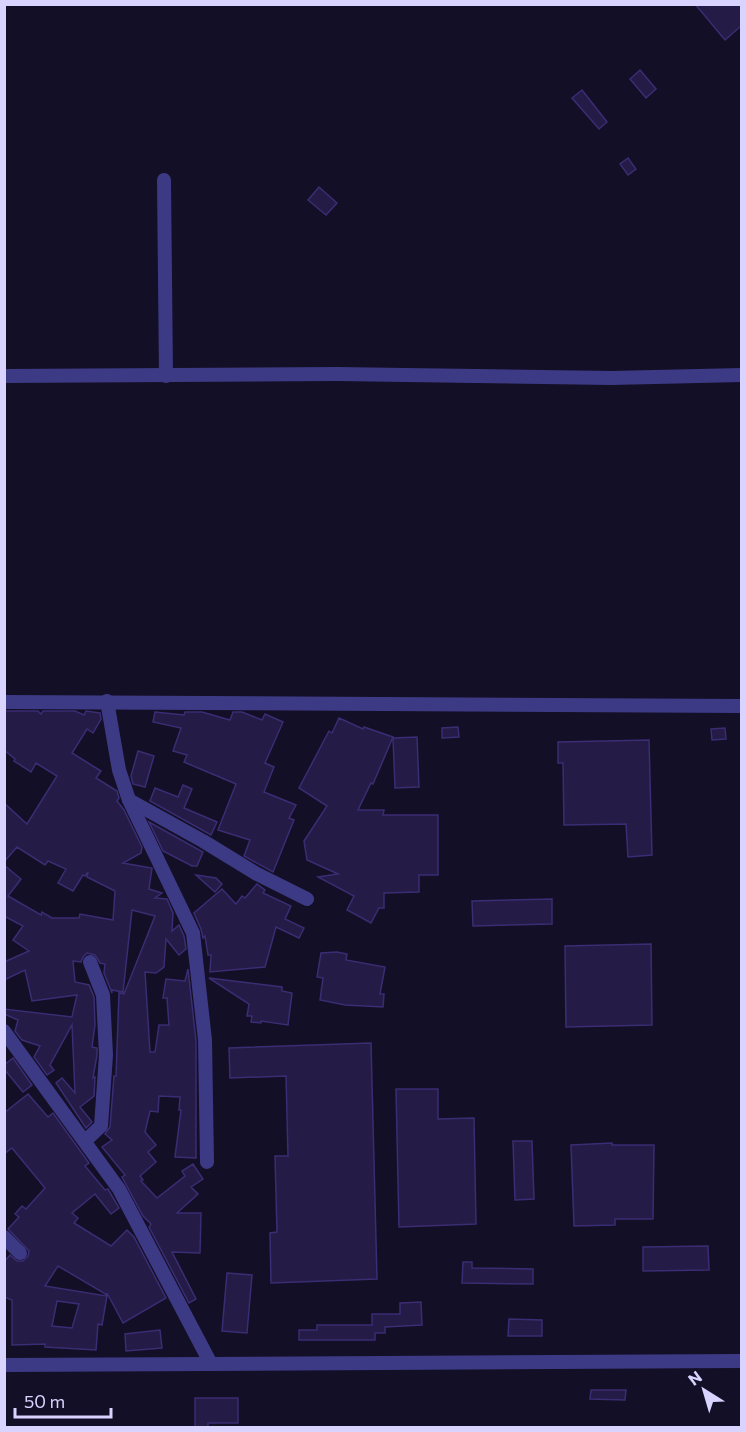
<svg xmlns="http://www.w3.org/2000/svg" width="746" height="1432" font-family="Commissioner,sans-serif">
  <style>
    .building { fill: #241b47; stroke: #3b2d73; stroke-width: 1.5; fill-rule: evenodd }
    .lines { fill: none; stroke-linecap: round; stroke-linejoin: round }
    .minor { stroke: #3d3a85; stroke-width: 14 }
  </style>
  <rect width="100%" height="100%" fill="#130f26"/>
  <g class="building">
    <polygon points="695,4 741,4 741,26 725,40"/>
    <polygon points="640,70 656,89 646,98 630,79"/>
    <polygon points="582,90 607,122 599,129 572,98"/>
    <polygon points="628,158 636,169 628,175 620,164"/>
    <polygon points="319,187 337,203 326,215 308,200"/>
    <polygon points="4,711 38,711 41,714 43,711 75,711 84,715 86,711 100,713 101,719 93,733 87,729 72,753 101,771 96,778 117,791 119,798 117,801 124,810 142,847 141,853 123,863 152,868 149,889 162,893 155,898 167,899 173,913 172,931 179,925 184,936 186,949 179,955 166,939 164,967 156,973 145,972 150,1052 155,1052 159,1025 169,1025 167,998 163,998 166,979 185,981 188,969 196,1041 196,1158 175,1157 181,1110 179,1110 180,1097 159,1096 158,1112 150,1111 145,1132 156,1145 148,1152 156,1162 140,1176 143,1180 141,1181 157,1198 185,1176 182,1171 193,1164 203,1179 191,1187 198,1194 177,1213 201,1213 200,1253 172,1252 196,1299 189,1303 149,1227 151,1224 143,1216 122,1177 125,1175 102,1147 112,1140 105,1134 110,1127 114,1076 116,1076 119,993 124,994 155,916 132,910 123,992 112,990 112,993 104,973 105,964 100,963 95,955 87,953 83,957 81,962 73,961 75,982 89,985 94,997 95,1025 92,1047 97,1048 97,1055 93,1078 95,1077 94,1096 80,1107 92,1122 86,1128 56,1083 62,1078 75,1093 72,1025 50,1065 54,1070 47,1075 34,1057 40,1046 22,1040 15,1031 18,1020 4,1014 4,1009 72,1017 77,995 32,1001 25,970 4,980 4,962 29,951 13,940 23,926 4,916 4,865 21,879 8,896 41,915 42,912 52,918 79,918 80,914 113,920 115,891 87,877 88,872 85,876 83,875 73,891 58,883 66,869 48,861 45,865 17,847 4,862 4,803 27,824 57,776 36,763 31,772 14,761 15,759 4,750"/>
    <polygon points="155,712 184,715 185,712 202,712 230,720 233,712 242,712 262,720 265,714 283,722 265,763 274,767 264,792 296,805 289,818 294,820 273,872 244,856 250,840 218,830 236,784 184,762 187,755 173,751 181,728 153,722"/>
    <polygon points="339,718 363,729 364,727 393,737 373,784 371,783 358,810 384,810 383,815 438,815 438,875 419,875 419,892 384,893 384,908 379,908 371,923 347,910 354,896 318,877 338,874 307,860 304,841 327,806 299,788 329,731 332,733"/>
    <polygon points="458,727 459,737 442,738 442,728"/>
    <polygon points="725,728 726,739 712,740 711,729"/>
    <polygon points="417,737 419,787 395,788 393,738"/>
    <polygon points="649,740 652,855 628,857 626,824 564,825 563,763 558,763 558,742"/>
    <polygon points="138,751 154,756 145,787 133,784 131,776"/>
    <polygon points="183,785 192,789 184,808 217,822 211,835 150,801 155,788 178,797"/>
    <polygon points="149,822 203,852 197,866 192,866 163,851"/>
    <polygon points="196,875 216,878 222,884 215,892"/>
    <polygon points="257,884 265,890 263,893 291,906 285,919 304,928 299,938 276,927 265,967 210,972 211,955 208,955 205,936 203,938 201,929 194,913 222,889 236,904 242,896 245,898"/>
    <polygon points="552,899 552,924 473,926 472,901"/>
    <polygon points="651,944 652,1025 566,1027 565,946"/>
    <polygon points="337,952 347,954 346,960 385,967 380,994 384,994 383,1007 345,1005 320,1000 323,978 317,977 321,953"/>
    <polygon points="209,978 282,987 282,991 292,993 288,1025 261,1021 261,1023 251,1022 252,1016 247,1016 249,1004"/>
    <polygon points="371,1043 377,1279 271,1283 270,1233 277,1232 275,1156 288,1156 286,1076 230,1078 229,1048"/>
    <polygon points="13,1058 32,1085 23,1092 4,1069 4,1065"/>
    <polygon points="396,1089 438,1089 438,1119 474,1118 476,1224 399,1227"/>
    <path d="M28,1094L48,1117L53,1113L89,1163L85,1166L105,1190L108,1189L119,1208L111,1214L95,1194L72,1213L78,1218L74,1223L111,1246L127,1230L134,1237L166,1298L123,1323L107,1293V1295L58,1266L45,1286L107,1296L102,1325L98,1324L96,1350L45,1347V1344L12,1345V1300L4,1297V1262L10,1255L17,1261H23L28,1256L29,1251L8,1229L19,1217L15,1214L22,1206L26,1209L45,1188L12,1148L4,1154V1113ZM57,1301L79,1304L72,1328L52,1326Z"/>
    <polygon points="513,1141 532,1141 534,1199 515,1200"/>
    <polygon points="612,1143 612,1145 654,1145 653,1219 615,1219 615,1225 574,1226 571,1145"/>
    <polygon points="708,1246 709,1270 643,1271 643,1247"/>
    <polygon points="463,1262 472,1262 472,1268 533,1269 533,1284 462,1283"/>
    <polygon points="227,1273 252,1275 247,1333 222,1331"/>
    <polygon points="421,1302 422,1325 385,1327 385,1333 375,1333 375,1340 299,1340 299,1330 317,1330 317,1325 372,1325 372,1314 400,1314 400,1303"/>
    <polygon points="509,1319 542,1320 542,1336 508,1336"/>
    <polygon points="160,1330 162,1348 126,1351 125,1334"/>
    <polygon points="591,1390 626,1390 625,1400 590,1399"/>
    <polygon points="195,1398 238,1398 238,1423 208,1423 208,1428 195,1428"/>
  </g>
  <g class="lines">
    <g class="minor">
      <polyline points="164,180 166,376"/>
      <polyline points="4,376 337,374 611,378 742,375"/>
      <polyline points="107,701 119,770 129,800 193,933 205,1040 207,1162"/>
      <polyline points="4,702 742,706"/>
      <polyline points="129,800 203,841 257,874 307,899"/>
      <polyline points="4,1031 119,1189 211,1364"/>
      <polyline points="85,1141 101,1126 106,1055 103,995 90,962"/>
      <polyline points="4,1237 20,1253"/>
      <polyline points="4,1365 742,1361"/>
    </g>
  </g>
  <rect width="746" height="1432" fill="none" stroke="#d9d4ff" stroke-width="12"/>
  <g transform="translate(704 1390) rotate(323)" stroke="#130f26" stroke-width="4.5" paint-order="stroke">
  <path d="M0-4.5L10 22L0 15L-10 22Z" fill="#d9d4ff"/>
  <text y="-9" font-size="16" font-weight="bold" text-anchor="middle" fill="#d9d4ff">N</text>
  </g>
  <path d="M15 1408v9h96v-9" fill="none" stroke="#d9d4ff" stroke-width="3"/>
  <text x="24" y="1408" font-size="18" fill="#d9d4ff" stroke="#130f26" stroke-width="4.5" paint-order="stroke">50 m</text>
</svg>
